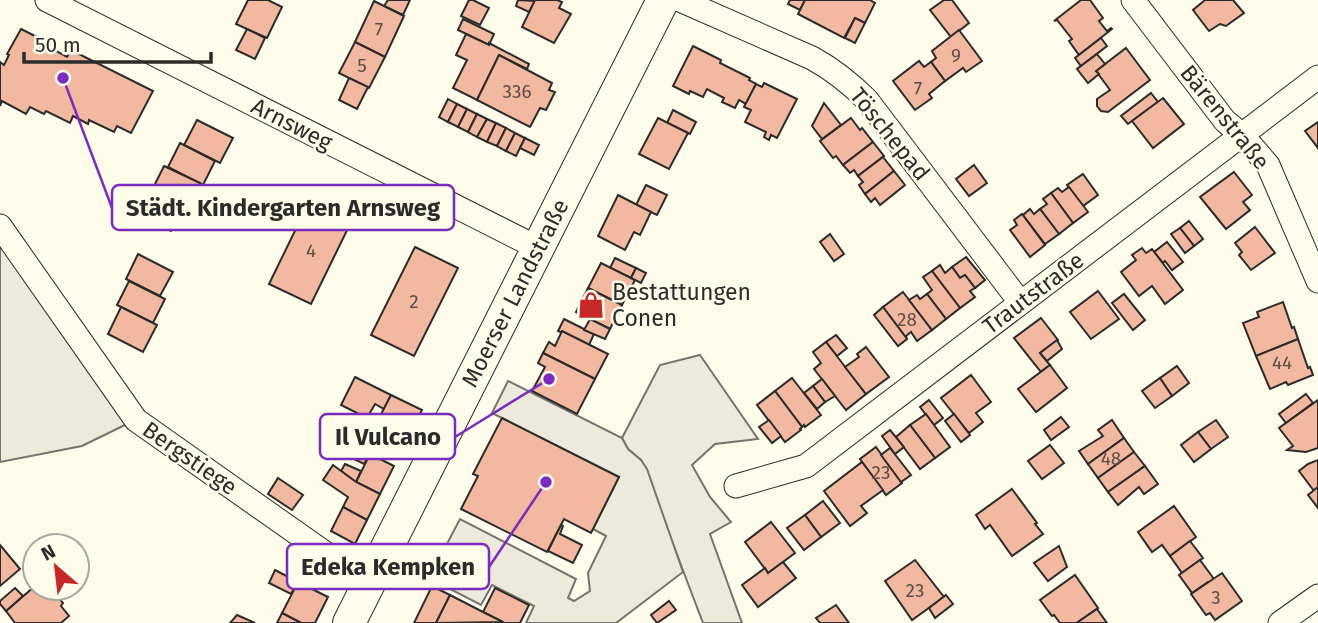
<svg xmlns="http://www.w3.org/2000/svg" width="1318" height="623" font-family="'Fira Sans',sans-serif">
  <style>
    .green { fill: #ecebdb; stroke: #74746e; stroke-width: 2 }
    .parking { fill: #eceadb; stroke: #74746e; stroke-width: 2 }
    .building { fill: #f2b8a0; stroke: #2b2b2b; stroke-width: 2 }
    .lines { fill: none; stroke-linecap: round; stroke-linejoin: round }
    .minor-casing { stroke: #2b2b2b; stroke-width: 25 }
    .secondary-casing { stroke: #2b2b2b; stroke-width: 34 }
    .minor { stroke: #fdfbea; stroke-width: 23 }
    .secondary { stroke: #fdfbea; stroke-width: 32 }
    .labels { text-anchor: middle; stroke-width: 5; stroke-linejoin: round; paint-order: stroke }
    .number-label { font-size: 19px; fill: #5d4e48 }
    .street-label { font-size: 23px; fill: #2b2b2b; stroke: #fdfbea }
    .poi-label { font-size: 23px; fill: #2b2b2b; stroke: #fdfbea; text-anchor: start }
    .leader { fill: none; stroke: #7b2cbf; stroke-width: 2.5 }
    .callout-dot { fill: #7b2cbf; stroke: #fdfbea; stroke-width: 2.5 }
    .callout { fill: #fdfbea; stroke: #7b2cbf; stroke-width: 2.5 }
    .callout-label { font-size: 24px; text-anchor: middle; font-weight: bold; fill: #2b2b2b }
  </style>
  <rect width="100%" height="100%" fill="#fdfbea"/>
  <g class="green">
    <polygon points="0,236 133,421 82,446 0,462"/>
    <polygon points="700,355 758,439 715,444 692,465 710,497 731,522 710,534 742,623 703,623 641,460 628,449 622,438 660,365"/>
  </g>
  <polygon class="parking" points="508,381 622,438 628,449 641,460 647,469 683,572 616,623 526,623 534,606 492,585 481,605 421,574 430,557 438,561 460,519 576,579 568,598 574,601 590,591 588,573 606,536 593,529 619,477 492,413"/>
  <g class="building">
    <polygon points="248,0 268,0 282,7 267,38 236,24"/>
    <polygon points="388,0 410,0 403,15 384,6"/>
    <polygon points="469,0 473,0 489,8 480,25 461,16"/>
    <polygon points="518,0 535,1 529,12 516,6"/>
    <polygon points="535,0 557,0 562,2 559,8 571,14 554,43 522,27"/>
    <polygon points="790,0 805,0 800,10 788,4"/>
    <polygon points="805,0 870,0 875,3 865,23 855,18 844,38 798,14"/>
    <polygon points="944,0 952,0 969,23 951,37 930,10"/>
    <polygon points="1081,0 1090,0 1103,18 1099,21 1107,31 1111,28 1112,29 1079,55 1069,41 1072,39 1057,20 1054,21"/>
    <polygon points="1205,0 1233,0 1244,13 1226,26 1220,24 1209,31 1193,10"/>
    <polygon points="374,1 404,16 385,57 355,42"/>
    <polygon points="855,18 865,23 855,43 845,38"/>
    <polygon points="463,19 494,34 489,45 458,30"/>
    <polygon points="21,29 47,42 45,45 67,57 71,50 153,91 131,133 117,126 114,132 89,120 88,124 73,116 70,123 46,111 44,114 30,107 26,114 2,101 0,106 0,62 4,65 9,55 7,54"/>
    <polygon points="247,29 265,38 255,59 236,50"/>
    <polygon points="959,30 982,61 966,72 963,68 945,81 931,62 936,58 932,51"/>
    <polygon points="466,34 489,45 489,43 529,64 527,69 499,55 477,100 453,88 467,60 456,55"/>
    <polygon points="1101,38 1107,46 1081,66 1075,58"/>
    <polygon points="355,42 385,57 369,88 339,73"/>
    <polygon points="693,46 721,60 720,63 750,78 749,80 756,84 746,104 739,100 735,108 722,102 724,98 707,89 703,97 690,91 689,94 673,86"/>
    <polygon points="1126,48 1150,80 1108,112 1101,111 1097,106 1097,99 1110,90 1096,71"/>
    <polygon points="1097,54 1105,64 1096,71 1099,74 1088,83 1077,69"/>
    <polygon points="499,55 552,83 549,90 555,92 546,110 540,108 530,127 477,100"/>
    <polygon points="919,61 924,67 931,62 945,81 929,94 932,98 915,110 893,81"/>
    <polygon points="349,78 368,87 357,109 339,100"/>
    <polygon points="764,83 797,99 777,138 771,135 769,140 764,137 766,132 745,122 751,110 744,107 756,84 762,87"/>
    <polygon points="1151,93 1158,102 1128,124 1121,116"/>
    <polygon points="1163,98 1184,124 1153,148 1132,121"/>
    <polygon points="448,99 457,104 448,122 439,117"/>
    <polygon points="824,103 841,125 822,139 812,126"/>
    <polygon points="457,104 467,109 458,127 448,122"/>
    <polygon points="467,109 477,114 468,132 458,127"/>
    <polygon points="673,110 696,122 690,134 667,123"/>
    <polygon points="477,114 487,119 477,137 468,132"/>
    <polygon points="658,118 688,133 669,169 639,154"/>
    <polygon points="851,118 860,130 862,128 873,142 843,165 836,156 833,158 820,141"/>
    <polygon points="487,119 496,123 487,142 477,137"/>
    <polygon points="197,120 233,138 220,163 184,145"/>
    <polygon points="1318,122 1318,148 1305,131"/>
    <polygon points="496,123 506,128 497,146 487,142"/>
    <polygon points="506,128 515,133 506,151 497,146"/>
    <polygon points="515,133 525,138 516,156 506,151"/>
    <polygon points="525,138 539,145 534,155 520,148"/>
    <polygon points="873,142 884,156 858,176 854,170 850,173 843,165"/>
    <polygon points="180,143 215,161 203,185 168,167"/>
    <polygon points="883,157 894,171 865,194 859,185 863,182 858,176"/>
    <polygon points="974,165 987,183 969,196 956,179"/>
    <polygon points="164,166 200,183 188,208 152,190"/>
    <polygon points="894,171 905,185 880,205 875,198 871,202 865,194"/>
    <polygon points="1234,172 1252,195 1243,202 1250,210 1226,229 1200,197"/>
    <polygon points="1083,174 1098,195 1083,206 1067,185"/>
    <polygon points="646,185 667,195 657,215 636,205"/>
    <polygon points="1069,187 1088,212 1073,223 1051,193 1058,188 1062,192"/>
    <polygon points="148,188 184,206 171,231 135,213"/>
    <polygon points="1051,193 1073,223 1059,234 1040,209 1047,204 1043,199"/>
    <polygon points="618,195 651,212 640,235 634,232 625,250 598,236"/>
    <polygon points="312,196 354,216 311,304 269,284"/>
    <polygon points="1030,209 1034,214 1040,209 1059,234 1045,244 1023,215"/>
    <polygon points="1022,214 1045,245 1030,257 1010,230 1017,225 1014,220"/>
    <polygon points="1189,221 1203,239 1194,246 1180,228"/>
    <polygon points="1255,227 1275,253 1251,270 1239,255 1242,252 1235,243"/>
    <polygon points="1180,228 1194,246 1185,253 1171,234"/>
    <polygon points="830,234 844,254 834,261 820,242"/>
    <polygon points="1167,242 1183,262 1172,270 1165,261 1163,263 1154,252"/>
    <polygon points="415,247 458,268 414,356 371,335"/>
    <polygon points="1142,248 1146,253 1152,249 1183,290 1165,304 1152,286 1139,296 1121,272 1136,260 1132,255"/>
    <polygon points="138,254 173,272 160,296 126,279"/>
    <polygon points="966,257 985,280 975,288 965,275 960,278 952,267"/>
    <polygon points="615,258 636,268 631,278 610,268"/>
    <polygon points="601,263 635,280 622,305 588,288"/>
    <polygon points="940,265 945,273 952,267 960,278 965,275 975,288 970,291 975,297 960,308 932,271"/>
    <polygon points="636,268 646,273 641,283 631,278"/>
    <polygon points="932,271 960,308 946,319 927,294 932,290 923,277"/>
    <polygon points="129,281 165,299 153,323 117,305"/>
    <polygon points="588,288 622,305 610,329 576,312"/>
    <polygon points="1098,291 1119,319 1091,339 1070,312"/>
    <polygon points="903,292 932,330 917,341 911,332 906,336 907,339 883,307"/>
    <polygon points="927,294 946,319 932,330 909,300 917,295 920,299"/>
    <polygon points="1124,294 1145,320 1133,330 1112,303"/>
    <polygon points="1283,302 1292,328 1294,327 1298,339 1256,356 1243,323 1259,317 1257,312"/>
    <polygon points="121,307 157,325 143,352 108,334"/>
    <polygon points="883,307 907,339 898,346 874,315"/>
    <polygon points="1041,318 1058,340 1040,353 1050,365 1041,372 1014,338"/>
    <polygon points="564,319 594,334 589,345 558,331"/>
    <polygon points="590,319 610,329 605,339 584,330"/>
    <polygon points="562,331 608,354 595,379 543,353 549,342 555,346"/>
    <polygon points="836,335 847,348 837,356 826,342"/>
    <polygon points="1298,339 1308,368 1310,367 1313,375 1288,385 1286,382 1270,389 1256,356"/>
    <polygon points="1057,340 1062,349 1047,361 1040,353"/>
    <polygon points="826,342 866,394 846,410 814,369 821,363 813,352"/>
    <polygon points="866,347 889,377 866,394 845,367 859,357 857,354"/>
    <polygon points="543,353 595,379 577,414 532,391 545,367 538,363"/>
    <polygon points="1050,365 1067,388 1036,412 1018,389"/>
    <polygon points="1177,366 1189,383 1172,396 1160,378"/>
    <polygon points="971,375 991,402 976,413 983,422 969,433 941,398"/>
    <polygon points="355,377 391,395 384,409 375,404 367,418 341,405"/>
    <polygon points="792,378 821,415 805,427 804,425 802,427 775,391"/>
    <polygon points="1160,378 1172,396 1155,408 1142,391"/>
    <polygon points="822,379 835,396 825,402 813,386"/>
    <polygon points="813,386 825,402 817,409 804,393"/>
    <polygon points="775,391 802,427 800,429 801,430 785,442 757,405"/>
    <polygon points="1306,394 1313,403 1286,423 1279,414"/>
    <polygon points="391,395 422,410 410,433 379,418"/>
    <polygon points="929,400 943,418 934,425 920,407"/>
    <polygon points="1318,400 1318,448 1306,452 1287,450 1293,446 1279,428"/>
    <polygon points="926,414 950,447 935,458 910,425"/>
    <polygon points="954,414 970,435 961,442 945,421"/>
    <polygon points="1061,417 1069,427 1051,440 1044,430"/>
    <polygon points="502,418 619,477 591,533 564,519 547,552 461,509 478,476 473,474"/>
    <polygon points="769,420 781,436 772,443 759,427"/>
    <polygon points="1112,420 1124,438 1088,464 1079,451 1103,436 1098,430"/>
    <polygon points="1216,420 1228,437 1211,449 1198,432"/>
    <polygon points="910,425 935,458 920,469 896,437"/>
    <polygon points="890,430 904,447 895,454 882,436"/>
    <polygon points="1198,432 1211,449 1194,462 1181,445"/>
    <polygon points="1124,438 1134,452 1098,478 1088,464"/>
    <polygon points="1050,445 1064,463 1042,479 1028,461"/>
    <polygon points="876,447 902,483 886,495 860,459"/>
    <polygon points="357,448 370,454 364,464 352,458"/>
    <polygon points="890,448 911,475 901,482 881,455"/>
    <polygon points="1134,452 1145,466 1108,492 1098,478"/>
    <polygon points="370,454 394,466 380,494 356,482"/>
    <polygon points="1318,460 1318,487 1314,491 1299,471 1308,464"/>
    <polygon points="862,462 883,490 861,506 867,513 850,526 824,491"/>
    <polygon points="345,464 361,471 356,482 341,471"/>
    <polygon points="333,465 356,482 380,494 367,520 343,507 348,497 323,480"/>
    <polygon points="1145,466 1158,484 1144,494 1139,487 1118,505 1108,492"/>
    <polygon points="278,478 303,495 292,510 268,494"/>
    <polygon points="1318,487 1318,508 1308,495"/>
    <polygon points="1012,489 1037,523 1035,524 1043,534 1012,556 990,525 985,529 976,515"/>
    <polygon points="823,501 840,523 821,537 805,515"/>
    <polygon points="1174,506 1196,537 1170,556 1162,545 1152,552 1138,532"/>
    <polygon points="343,507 367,520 355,544 331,531"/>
    <polygon points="805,515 821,537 804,550 787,528"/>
    <polygon points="771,522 795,553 768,573 745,542"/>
    <polygon points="561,525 563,526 560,534 582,545 573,563 548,551"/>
    <polygon points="1190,541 1203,558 1182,573 1170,556"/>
    <polygon points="0,545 20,569 0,586"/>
    <polygon points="1059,546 1067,567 1048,581 1034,563"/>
    <polygon points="915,560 944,597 912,620 885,581"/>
    <polygon points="1200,560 1214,579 1209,583 1208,582 1192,593 1179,575"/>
    <polygon points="783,562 796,578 758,607 742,585 765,568 768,573"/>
    <polygon points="275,570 298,582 291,594 269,583"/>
    <polygon points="1222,573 1242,601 1215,620 1210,613 1206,615 1191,594"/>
    <polygon points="1075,575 1098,608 1077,623 1060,623 1054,615 1052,616 1040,600"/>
    <polygon points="298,582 328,597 315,623 301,623 282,613"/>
    <polygon points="35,586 35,588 45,588 51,594 54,592 63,603 61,606 69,616 61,623 15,623 6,611"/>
    <polygon points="432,586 450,595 436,623 414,623"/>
    <polygon points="15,588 23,596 6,611 0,604 0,601"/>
    <polygon points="495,588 529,605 520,623 504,623 483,612"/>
    <polygon points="450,595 483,612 503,622 436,623"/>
    <polygon points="946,595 953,604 935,618 929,608"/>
    <polygon points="669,601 676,610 657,623 651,615"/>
    <polygon points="836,605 849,623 820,623 816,618"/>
    <polygon points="1097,609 1107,623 1079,623 1078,622"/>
    <polygon points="282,613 301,623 277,623"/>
    <polygon points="237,615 255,623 230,623"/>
  </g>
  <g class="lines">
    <defs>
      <g id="minor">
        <polyline points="47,0 538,248"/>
        <path d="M680,0L812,58C834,70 850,83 867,100L1020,302"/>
        <polyline points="1133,0 1225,121 1242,135 1268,165 1318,281"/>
        <polyline points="0,226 136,420 369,584"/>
        <polyline points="736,486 806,466 1318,77"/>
        <polyline points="1280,623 1318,596"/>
      </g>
      <polyline id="secondary" points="349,623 663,0"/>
    </defs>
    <use href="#minor" class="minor-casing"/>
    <use href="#secondary" class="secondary-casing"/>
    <use href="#minor" class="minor"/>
    <use href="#secondary" class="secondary"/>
  </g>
  <defs>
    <symbol id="shop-bare" viewBox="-9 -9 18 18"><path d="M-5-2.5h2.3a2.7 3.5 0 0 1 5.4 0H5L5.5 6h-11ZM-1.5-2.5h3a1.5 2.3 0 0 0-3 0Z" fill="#c62828" stroke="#fdfbea" stroke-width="2.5" paint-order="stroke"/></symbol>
  </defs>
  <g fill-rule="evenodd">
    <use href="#shop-bare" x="572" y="286" width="38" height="38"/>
  </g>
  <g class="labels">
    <g class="number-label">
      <text x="379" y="36">7</text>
      <text x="956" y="62">9</text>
      <text x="362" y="72">5</text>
      <text x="918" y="95">7</text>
      <text x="517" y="98">336</text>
      <text x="311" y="257">4</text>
      <text x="414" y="308">2</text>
      <text x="907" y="326">28</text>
      <text x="1282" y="369">44</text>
      <text x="1111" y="465">48</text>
      <text x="881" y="479">23</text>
      <text x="915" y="597">23</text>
      <text x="1216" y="604">3</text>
    </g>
    <g class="street-label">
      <text transform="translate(1225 117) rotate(51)" y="8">Bärenstraße</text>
      <text transform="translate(292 124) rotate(27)" y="8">Arnsweg</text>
      <text transform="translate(890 134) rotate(51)" y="8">Töschepad</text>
      <text transform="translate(515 293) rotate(-63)" y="8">Moerser Landstraße</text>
      <text transform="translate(1033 293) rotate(-37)" y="8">Trautstraße</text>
      <text transform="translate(190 458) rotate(35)" y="8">Bergstiege</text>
    </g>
    <g class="poi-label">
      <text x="612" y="300">Bestattungen<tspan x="612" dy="26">Conen</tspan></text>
    </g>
  </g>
  <path class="leader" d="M63 78L112 208M549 379L455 437M546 482L489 567"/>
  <g class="callout-dot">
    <circle cx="63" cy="78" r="7"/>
    <circle cx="549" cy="379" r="7"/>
    <circle cx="546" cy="482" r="7"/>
  </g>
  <g class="callout">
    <rect x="112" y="185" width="342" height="45" rx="7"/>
    <rect x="320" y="414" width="135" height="45" rx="7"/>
    <rect x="287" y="544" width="202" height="45" rx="7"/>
  </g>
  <g class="callout-label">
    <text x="283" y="216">Städt. Kindergarten Arnsweg</text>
    <text x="388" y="445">Il Vulcano</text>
    <text x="388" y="575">Edeka Kempken</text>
  </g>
  <g transform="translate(56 567) rotate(332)"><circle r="33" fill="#fdfbea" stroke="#a9a89e" stroke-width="2"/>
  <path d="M0-5L12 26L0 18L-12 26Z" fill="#c62828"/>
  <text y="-10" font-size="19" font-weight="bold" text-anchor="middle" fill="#2b2b2b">N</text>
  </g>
  <path d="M24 52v10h187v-10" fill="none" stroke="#2b2b2b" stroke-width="3.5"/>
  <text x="35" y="52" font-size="21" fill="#2b2b2b" stroke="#fdfbea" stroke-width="5" paint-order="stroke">50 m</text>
</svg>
